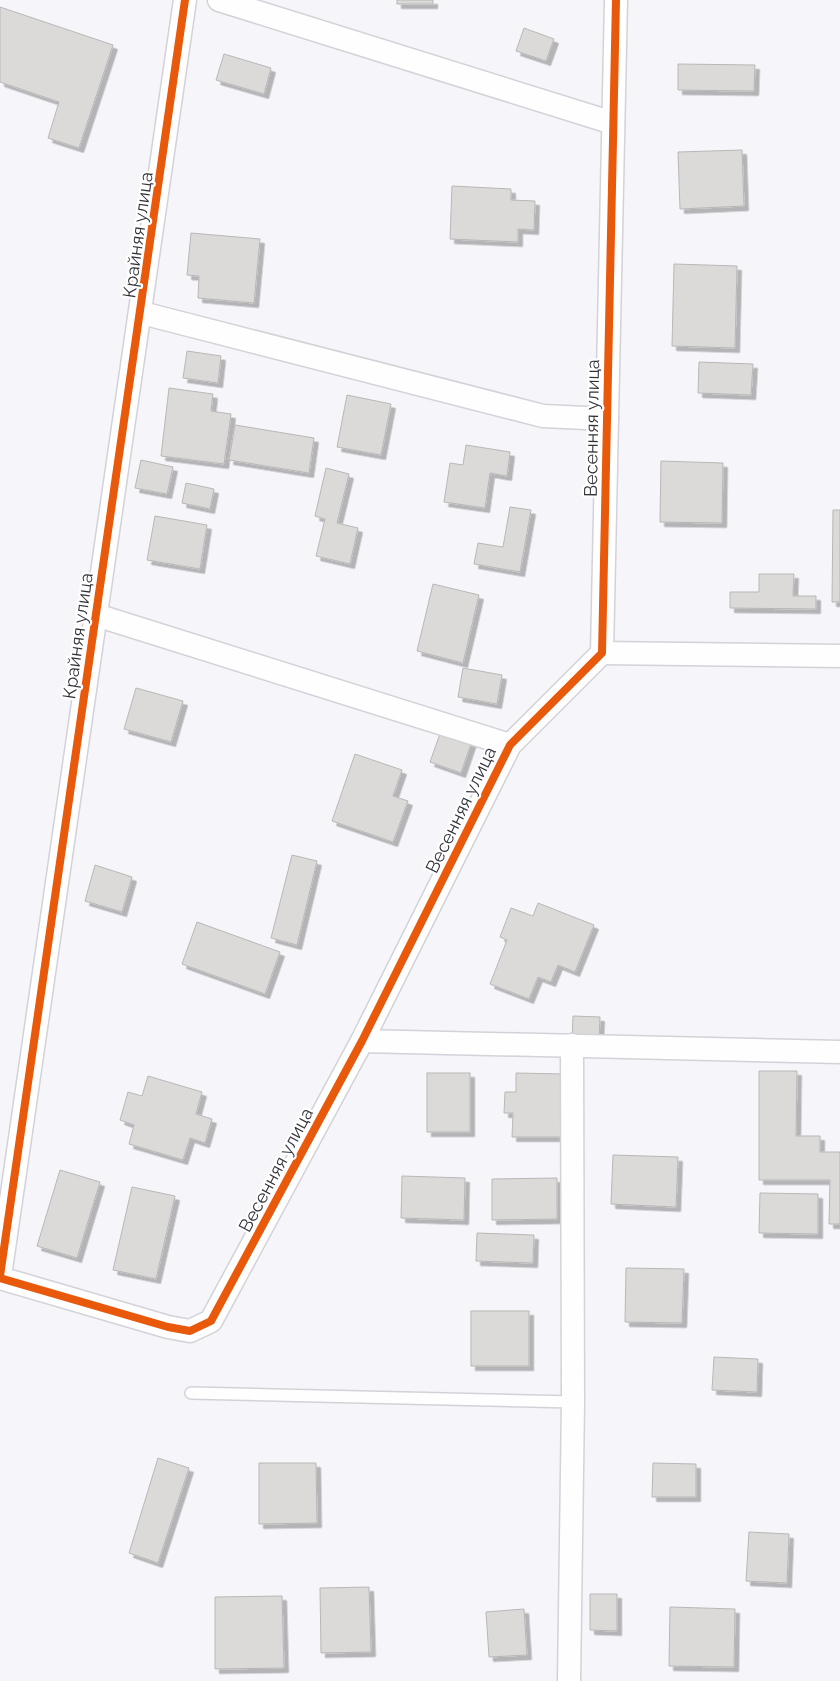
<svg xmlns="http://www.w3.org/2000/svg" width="840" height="1681" font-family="Raleway,sans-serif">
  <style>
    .building { fill: #dcdad8; stroke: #b9b7b6; filter: url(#shadow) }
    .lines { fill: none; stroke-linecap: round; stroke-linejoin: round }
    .lane-casing { stroke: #d2d2d8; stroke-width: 14 }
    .street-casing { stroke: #d2d2d8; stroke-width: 25 }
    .lane { stroke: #fefefe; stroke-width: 11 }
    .street { stroke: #fefefe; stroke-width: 22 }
    .cycleway-casing { stroke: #fff; stroke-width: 11 }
    .cycleway { stroke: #e8590c; stroke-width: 8 }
    .labels { text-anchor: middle; stroke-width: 4.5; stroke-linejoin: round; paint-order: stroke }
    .street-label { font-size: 18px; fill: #313139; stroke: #fff }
  </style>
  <defs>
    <filter id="shadow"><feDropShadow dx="4.5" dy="4.5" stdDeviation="0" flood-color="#0004"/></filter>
  </defs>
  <rect width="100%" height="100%" fill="#f5f5fa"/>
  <g class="building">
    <rect x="397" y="0" width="36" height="4"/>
    <polygon points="0,7 113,45 79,148 48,138 59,102 0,82"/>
    <polygon points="524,28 554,39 546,61 516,51"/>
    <polygon points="224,54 271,68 264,94 216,80"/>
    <polygon points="678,64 755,65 754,91 678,90"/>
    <polygon points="742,150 744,206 680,209 678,152"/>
    <polygon points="452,186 511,189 511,200 535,201 534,230 518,229 518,242 450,239"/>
    <polygon points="191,233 260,239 254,303 198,298 199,276 187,275"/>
    <polygon points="674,264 737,266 735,348 672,346"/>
    <polygon points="187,351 221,356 218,383 183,378"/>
    <polygon points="699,362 753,364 751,395 698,393"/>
    <polygon points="169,388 213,394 211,411 231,414 224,464 161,456"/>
    <polygon points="347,395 391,404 381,455 337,447"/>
    <polygon points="235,425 314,438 309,473 229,460"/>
    <polygon points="466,445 510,452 507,476 490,473 485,508 444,502 450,463 463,465"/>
    <polygon points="141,460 173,467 167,494 135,488"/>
    <polygon points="661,461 723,463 722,523 660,522"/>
    <polygon points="326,468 349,474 337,523 358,528 350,564 316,556 325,519 315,516"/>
    <polygon points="186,483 214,489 210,509 182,503"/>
    <polygon points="510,507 531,510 520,572 474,564 478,543 503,547"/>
    <polygon points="833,510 840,510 840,602 832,602"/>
    <polygon points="155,516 207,525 200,569 147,560"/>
    <polygon points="759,574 794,574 793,596 816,596 816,609 730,608 730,592 759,592"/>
    <polygon points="433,584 479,595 463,663 417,651"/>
    <polygon points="463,668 502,675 497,704 458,697"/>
    <polygon points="136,688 183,701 171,742 124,729"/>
    <polygon points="442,728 473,738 461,773 430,762"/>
    <polygon points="355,754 402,770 393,796 408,801 393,842 332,821"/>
    <polygon points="292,855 317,861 297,945 271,938"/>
    <polygon points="95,865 132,877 122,912 85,901"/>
    <polygon points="538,903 594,925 575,972 558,965 551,982 538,977 529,999 490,984 507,940 500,937 511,908 533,916"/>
    <polygon points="197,922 280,952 265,994 182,964"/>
    <polygon points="573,1016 600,1017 599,1042 572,1041"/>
    <polygon points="759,1071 797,1071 796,1136 820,1136 820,1152 840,1152 840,1224 829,1224 830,1180 759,1180"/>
    <rect x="427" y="1073" width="43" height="59"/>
    <polygon points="516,1073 563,1074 562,1137 512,1137 513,1113 504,1113 505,1092 516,1092"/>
    <polygon points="148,1076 202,1092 196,1114 212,1119 205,1143 190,1138 183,1160 129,1144 134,1125 120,1120 128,1092 142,1096"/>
    <polygon points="613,1155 678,1157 676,1207 611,1204"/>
    <polygon points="60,1170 100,1182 77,1258 37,1246"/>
    <polygon points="402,1176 465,1178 464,1220 401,1218"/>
    <polygon points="557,1178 557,1219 492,1220 492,1179"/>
    <polygon points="132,1187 175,1196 156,1279 113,1270"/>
    <polygon points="760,1193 818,1194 818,1234 759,1233"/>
    <polygon points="477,1233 534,1235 533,1263 476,1261"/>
    <polygon points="626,1268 684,1269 682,1323 625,1322"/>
    <rect x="471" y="1311" width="58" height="55"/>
    <polygon points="714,1357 758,1359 757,1392 712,1390"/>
    <polygon points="158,1458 189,1468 158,1563 129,1553"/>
    <polygon points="259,1463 316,1463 317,1523 259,1524"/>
    <polygon points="653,1463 696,1464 696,1497 652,1497"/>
    <polygon points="749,1532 789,1534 787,1583 746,1581"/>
    <polygon points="369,1587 371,1652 321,1653 320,1588"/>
    <polygon points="590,1594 617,1594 617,1631 590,1630"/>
    <polygon points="282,1596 284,1668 215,1669 215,1597"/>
    <polygon points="670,1607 735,1609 734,1667 669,1666"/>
    <polygon points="524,1609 527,1655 489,1657 486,1612"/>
  </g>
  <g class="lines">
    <defs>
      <polyline id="lane" points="191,1393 573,1402"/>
      <g id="street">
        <polyline points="219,0 613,123"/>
        <polyline points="142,313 543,416 607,419"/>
        <polyline points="96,615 510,745"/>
        <polyline points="602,653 840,656"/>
        <polyline points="362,1041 840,1052"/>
        <path d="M0,1276C62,851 127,426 185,0"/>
        <polyline points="0,1278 168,1327 190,1331 211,1321 362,1041 510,745 602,653 616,0"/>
        <polyline points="569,1681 573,1402 572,1045"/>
      </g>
    </defs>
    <use href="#lane" class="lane-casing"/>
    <use href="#street" class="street-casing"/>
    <use href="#lane" class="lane"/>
    <use href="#street" class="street"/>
    <defs>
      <g id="cycleway">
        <path d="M0,1276C62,851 127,426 185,0"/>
        <polyline points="0,1278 168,1327 190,1331 211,1321 362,1041 510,745 602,653 616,0"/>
      </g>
    </defs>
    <use href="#cycleway" class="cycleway-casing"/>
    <use href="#cycleway" class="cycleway"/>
  </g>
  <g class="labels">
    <g class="street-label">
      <text transform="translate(138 235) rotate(-82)" y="6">Крайняя улица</text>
      <text transform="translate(592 428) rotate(-89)" y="6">Весенняя улица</text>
      <text transform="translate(78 636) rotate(-82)" y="6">Крайняя улица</text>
      <text transform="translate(461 810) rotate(-64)" y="6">Весенняя улица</text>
      <text transform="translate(276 1170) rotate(-62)" y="6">Весенняя улица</text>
    </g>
  </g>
</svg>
